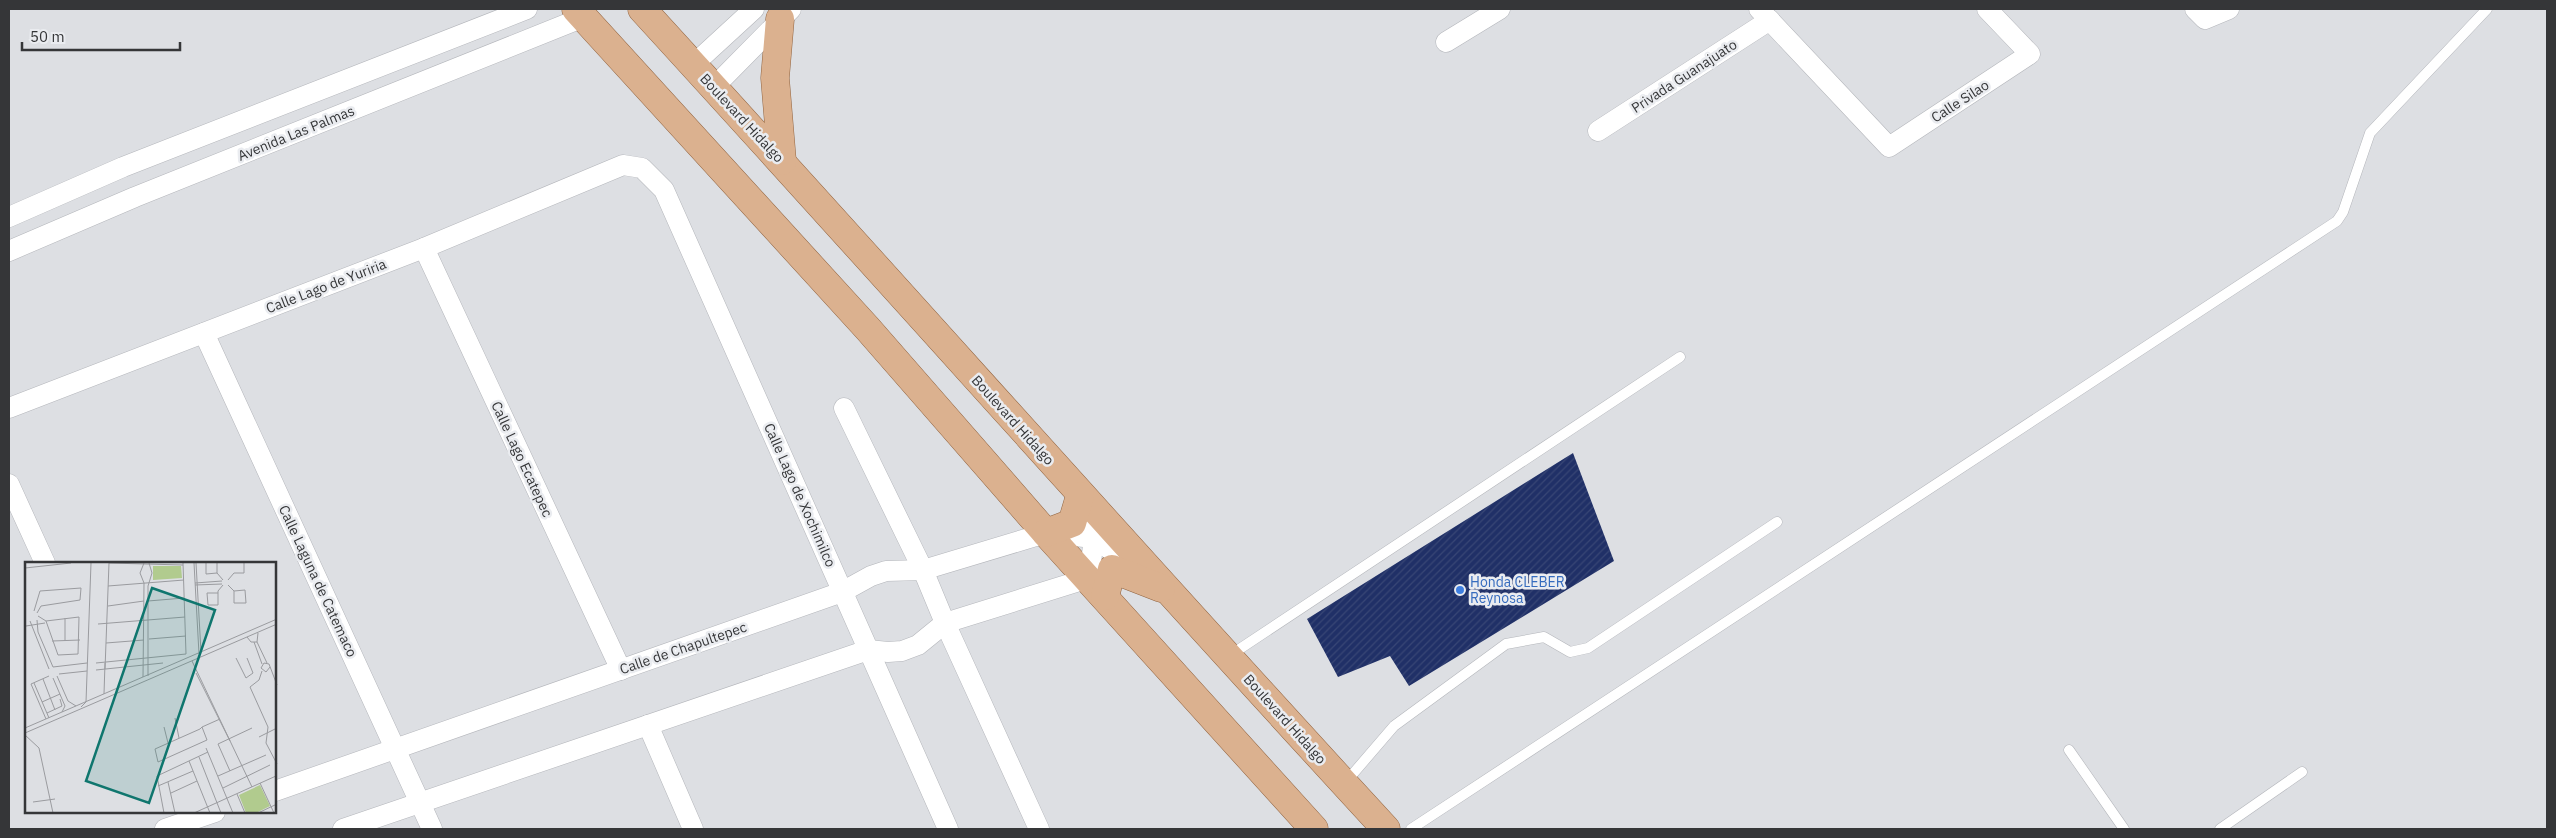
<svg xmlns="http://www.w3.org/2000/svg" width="2556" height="838" font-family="'IBM Plex Sans',sans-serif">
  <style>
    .building { fill: url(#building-hatch) }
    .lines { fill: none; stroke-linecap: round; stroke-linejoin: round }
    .service-casing { stroke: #b4b6bb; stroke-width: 11 }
    .minor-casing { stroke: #b4b6bb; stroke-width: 21 }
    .primary-casing { stroke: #916440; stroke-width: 29 }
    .service { stroke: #fff; stroke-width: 10 }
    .minor { stroke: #fff; stroke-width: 20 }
    .primary { stroke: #dbb18f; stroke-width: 28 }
    .shop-dot { fill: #3f7fe0; stroke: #eaecf0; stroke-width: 2 }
    .labels { text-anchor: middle; stroke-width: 5; stroke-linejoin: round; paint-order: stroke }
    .street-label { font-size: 14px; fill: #353638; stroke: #eaecf0 }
    .shop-label { font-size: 14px; fill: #366cbe; stroke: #eaecf0; text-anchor: start }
    .inset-road { fill: none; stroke: #9a9b9f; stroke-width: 1 }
    .view { fill: #0f766e; fill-opacity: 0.15; stroke: #0f766e; stroke-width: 2.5 }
    .inset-edge { fill: none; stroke: #353638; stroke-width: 2.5 }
  </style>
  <defs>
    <pattern id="building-hatch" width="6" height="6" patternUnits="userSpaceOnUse" patternTransform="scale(1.25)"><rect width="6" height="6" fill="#203067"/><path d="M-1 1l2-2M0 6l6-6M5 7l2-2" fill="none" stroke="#384675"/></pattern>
  </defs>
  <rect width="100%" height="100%" fill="#dddfe3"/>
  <polygon class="building" points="1573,453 1614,561 1409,686 1390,656 1338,677 1307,619"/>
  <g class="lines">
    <defs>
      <g id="service">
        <polyline points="1229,656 1680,357"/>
        <polyline points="2069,750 2124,829"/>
        <polyline points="1345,783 1394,726 1506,644 1544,637 1570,652 1588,648 1777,522"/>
        <polyline points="1411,829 2337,221 2343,212 2370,133 2487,9"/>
        <polyline points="2220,829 2302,772"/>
      </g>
      <g id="minor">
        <polyline points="1759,9 1889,147 2030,54 1987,9"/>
        <polyline points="2195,9 2205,19 2229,9"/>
        <polyline points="1446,42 1500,9"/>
        <polyline points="693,65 754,9"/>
        <polyline points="714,87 791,9"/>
        <polyline points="1598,131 1770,20"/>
        <polyline points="9,217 123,167 527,9"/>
        <polyline points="424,248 621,670"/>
        <polyline points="9,251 135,197 584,17"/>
        <polyline points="204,333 432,829"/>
        <polyline points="9,408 424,248 623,165 642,168 664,190 948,829"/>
        <polyline points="844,408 923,570 945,623 1039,829"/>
        <polyline points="9,484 45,563"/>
        <polyline points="648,725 693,829"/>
        <polyline points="275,791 842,592 871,576 886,571 923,570 1046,533 1094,538 1139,570"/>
        <polyline points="165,829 215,812"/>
        <polyline points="343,829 868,650 888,652 902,651 918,645 945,623 1089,578 1094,538 1091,528"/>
      </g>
      <g id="primary">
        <polyline points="576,9 868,329 1046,533 1314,829"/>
        <path d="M642,9C891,281 1136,558 1386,829"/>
        <polyline points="780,19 775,78 782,161"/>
        <polyline points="1046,533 1072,523 1080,496"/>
        <polyline points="1105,596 1112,569 1161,588"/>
      </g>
    </defs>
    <use href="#service" class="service-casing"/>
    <use href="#minor" class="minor-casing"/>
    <use href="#primary" class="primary-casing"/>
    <use href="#service" class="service"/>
    <use href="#minor" class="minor"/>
    <use href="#primary" class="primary"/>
  </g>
  <circle class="shop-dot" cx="1460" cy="590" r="5"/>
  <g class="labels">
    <g class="street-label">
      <text transform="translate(1684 76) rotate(-33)" y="5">Privada Guanajuato</text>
      <text transform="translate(1960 101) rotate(-33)" y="5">Calle Silao</text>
      <text transform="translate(742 118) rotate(47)" y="5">Boulevard Hidalgo</text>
      <text transform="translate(296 133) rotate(-22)" y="5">Avenida Las Palmas</text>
      <text transform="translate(326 286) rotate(-21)" y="5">Calle Lago de Yuriria</text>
      <text transform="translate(1013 420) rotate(48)" y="5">Boulevard Hidalgo</text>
      <text transform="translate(522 459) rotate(65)" y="5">Calle Lago Ecatepec</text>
      <text transform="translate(800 495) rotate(66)" y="5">Calle Lago de Xochimilco</text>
      <text transform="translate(318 581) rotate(65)" y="5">Calle Laguna de Catemaco</text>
      <text transform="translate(683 648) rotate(-19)" y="5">Calle de Chapultepec</text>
      <text transform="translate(1285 719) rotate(48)" y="5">Boulevard Hidalgo</text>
    </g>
    <g class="shop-label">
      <text x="1470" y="587">Honda CLEBER<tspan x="1470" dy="16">Reynosa</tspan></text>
    </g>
  </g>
  <g transform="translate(25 562)">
    <rect width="251" height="251" fill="#dddfe3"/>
    <path d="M128,4H156L157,16L128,18ZM235,223L245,244L231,251H221L214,233Z" fill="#b1cb8e"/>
    <path class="inset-road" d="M84,1L158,3M169,1L174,92M171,1L176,90M181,1V12L192,11M192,1V11L198,18M0,6L46,1M203,18L209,11H219V1M170,21L197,19M170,23L197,22M203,23L209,29L220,28L221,41H209V29M83,24L159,18M193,31H182L183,43H193V29L198,23M123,39L159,36M83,44L119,39M9,49L15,29L56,26L55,38L16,44L12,51M13,54L21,59L54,55L53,92L33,93L21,59M12,58L13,70L28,105L62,101M5,59L24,107M73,62L160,55M1,64L20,61M222,75L226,80H232L233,71M124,77L161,74M27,79L55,78M40,79V56M229,80L237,102M232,80L242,101M81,81L119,78M211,96L221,116L228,111L222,96M167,99L227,225M71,101L161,92L158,1M245,105L241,110L236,106L239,101L244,102L252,123M80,107L84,1M71,108L138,101M237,109L234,118L225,125L243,165L241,181L252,202M171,111L205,179M34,112L62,109M32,114L43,139L51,144M123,114V24L127,11L124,1M118,115L119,21L115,11L119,1M28,116L40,144L37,150M18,117L30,148M9,121L24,156M79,132L80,101M17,140L35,132M56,145L61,140L66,1M22,151L37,144L35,137M150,156L154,176M21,157L6,122L24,114M139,165L143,181M177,165L182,178L133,200L130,187L175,167L177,165L195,157M0,166L252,57M0,171L252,62M0,173L14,186L28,251M234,175L252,166M181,186L208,251M174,195L196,251M164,199L185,251M205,209L193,182L227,166M193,214L241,193M143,220L150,251M235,221L249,251M133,224L168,209M198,226L245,203M146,231L172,219M212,232L220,251M8,240L30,237M139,251L132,214L183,190M169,251L251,214M233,251L252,242"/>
    <path class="view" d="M127,26L190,48L124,241L61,219Z"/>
    <rect width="251" height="251" class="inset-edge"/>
  </g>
  <rect width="2556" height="838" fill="none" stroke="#353638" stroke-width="20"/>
  <path d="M22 42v8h158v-8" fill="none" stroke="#353638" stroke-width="2.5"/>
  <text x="30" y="42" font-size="15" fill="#353638" stroke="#eaecf0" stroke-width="4" paint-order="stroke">50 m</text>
</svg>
